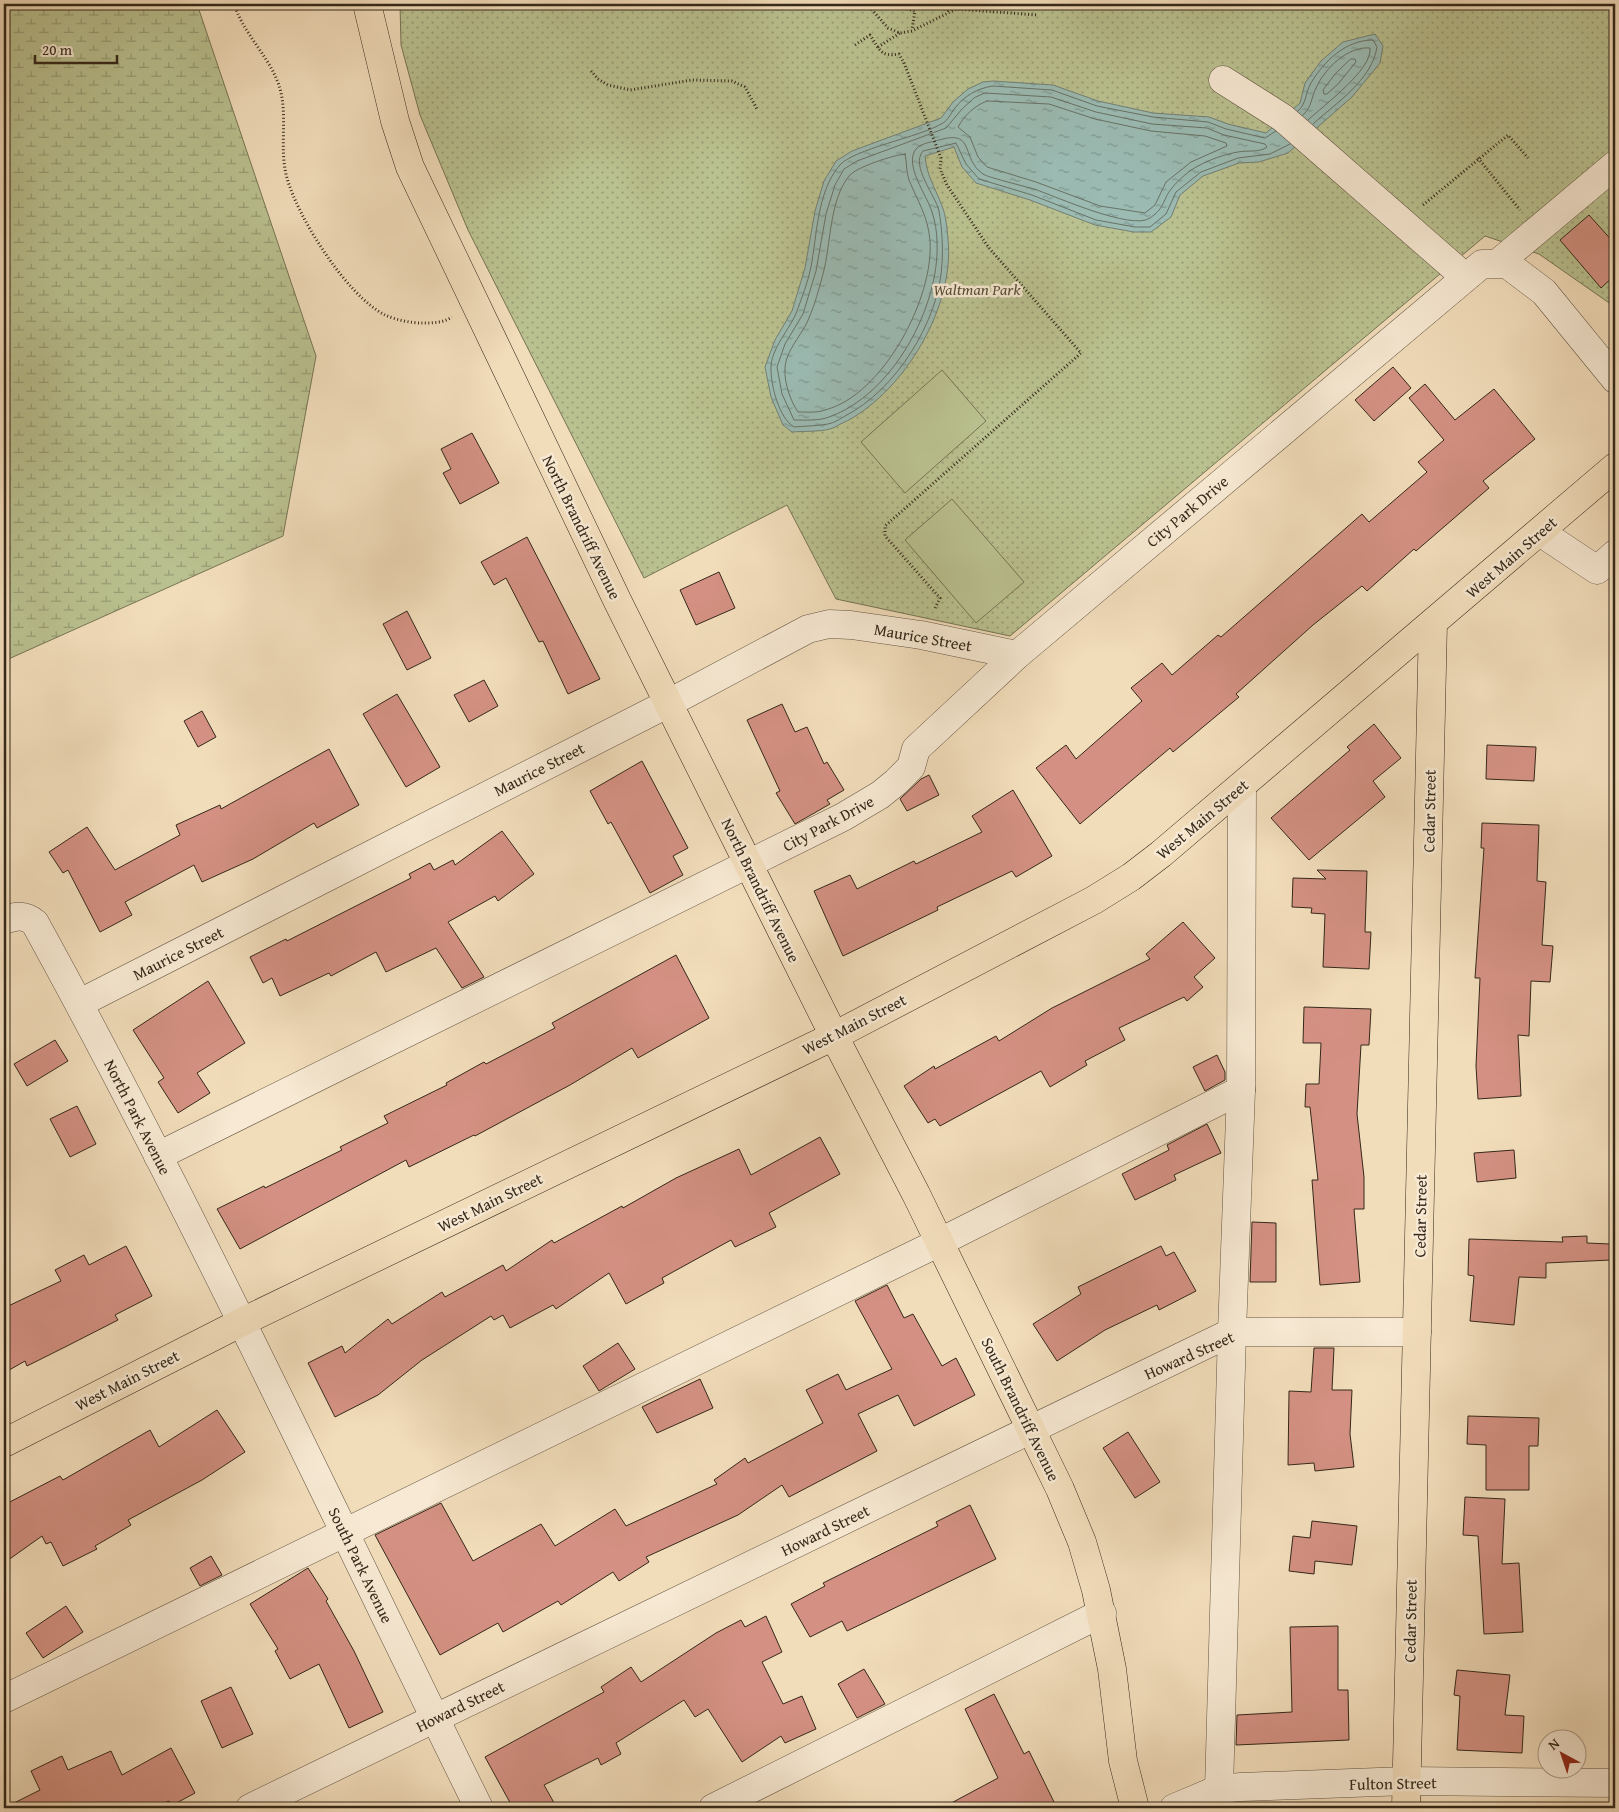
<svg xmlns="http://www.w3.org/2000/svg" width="1619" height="1812" font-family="'Gentium Book Plus',serif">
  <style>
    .wetland { fill: url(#wetland-marsh); stroke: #777454 }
    .park { fill: url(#park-dots); stroke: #777454 }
    .pitch { fill: #bac190; stroke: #777454 }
    .water { fill: url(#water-ripples); stroke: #728075 }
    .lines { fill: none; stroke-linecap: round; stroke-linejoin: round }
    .shore { stroke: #687266; stroke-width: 1 }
    .building { fill: #d49183; stroke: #342819 }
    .minor-casing { stroke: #645542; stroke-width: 29 }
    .major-casing { stroke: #342819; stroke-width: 29 }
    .highway-casing { stroke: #342819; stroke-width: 29 }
    .path { stroke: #342819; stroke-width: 3; stroke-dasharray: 1 2.5; stroke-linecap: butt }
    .minor { stroke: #f7e9d3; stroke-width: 28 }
    .major { stroke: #f2ddbb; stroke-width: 28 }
    .highway { stroke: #f2ddbb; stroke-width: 28 }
    .labels { text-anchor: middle; stroke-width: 5; stroke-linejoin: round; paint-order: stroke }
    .park-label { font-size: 16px; font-style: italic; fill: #564e37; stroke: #f7e9d3 }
    .street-label { font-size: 16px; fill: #342819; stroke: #f7e9d3 }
  </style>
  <defs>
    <pattern id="wetland-marsh" width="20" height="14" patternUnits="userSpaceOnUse" patternTransform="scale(1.25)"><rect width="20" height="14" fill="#bac190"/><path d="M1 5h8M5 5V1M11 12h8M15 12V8" fill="none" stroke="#989d75"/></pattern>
    <pattern id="park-dots" width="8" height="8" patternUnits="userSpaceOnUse" patternTransform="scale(1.25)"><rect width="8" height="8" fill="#bac190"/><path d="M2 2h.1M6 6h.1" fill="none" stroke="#989d75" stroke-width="1.8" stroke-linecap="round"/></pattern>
    <pattern id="water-ripples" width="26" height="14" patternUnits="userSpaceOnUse" patternTransform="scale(1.25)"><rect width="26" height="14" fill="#9bbbb3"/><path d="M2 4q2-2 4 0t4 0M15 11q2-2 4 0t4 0" fill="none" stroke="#7f9891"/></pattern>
  </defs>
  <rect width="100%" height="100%" fill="#f2ddbb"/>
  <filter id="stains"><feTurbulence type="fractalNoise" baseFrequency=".004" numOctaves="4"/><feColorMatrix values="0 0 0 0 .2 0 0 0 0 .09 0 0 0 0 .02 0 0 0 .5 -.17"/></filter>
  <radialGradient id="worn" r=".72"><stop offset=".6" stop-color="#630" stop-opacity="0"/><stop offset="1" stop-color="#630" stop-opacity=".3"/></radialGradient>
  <polygon class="wetland" points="4,4 197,4 316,356 283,536 4,661"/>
  <polygon class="park" points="400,4 1615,4 1615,307 1539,254 1485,236 1010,636 836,599 787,505 644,578 468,230 420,115 401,45"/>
  <g class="pitch">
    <polygon points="942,370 986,421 905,493 861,442"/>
    <polygon points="952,499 1024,582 976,623 905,540"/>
  </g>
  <path class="water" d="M1375,34L1383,46L1380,63L1352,97L1288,153L1259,162L1239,163L1203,176L1180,195L1171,217L1151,232H1134L1095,225L1030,200L976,183L962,167L954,147L925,156C927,177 935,187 942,206C946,215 947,229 948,239C955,306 905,390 847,421C841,423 835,428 830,429C818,432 804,431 792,432L783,425L771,397L765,367L775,340L792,311L805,268L815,211L824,181L836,161L852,151L941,118L953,102L968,89L983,82L993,81L1053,85L1098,101L1153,113L1209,117L1228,124L1266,133L1300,103L1305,83L1321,61L1343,42Z"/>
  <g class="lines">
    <g class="shore">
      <polygon points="1351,59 1355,59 1356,62 1338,84 1327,94 1324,94 1323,90 1335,74"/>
      <path d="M985,93L1051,97L1096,112L1152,124L1207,128L1224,135L1265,144L1267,147C1259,153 1247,150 1238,152C1225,154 1209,160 1198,166C1190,170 1178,180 1172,188C1162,200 1166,207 1150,218C1132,231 1055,196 1034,189C1024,186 1014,184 1004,181C998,179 988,177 983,174C960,158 976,129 939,140C932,142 922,143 917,148C902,163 928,197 932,212C935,221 937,232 937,242C940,307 892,395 829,417C819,421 804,420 794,420L782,394L777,367L785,344L803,314L816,271L826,214L835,185L844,169L857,161L946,128L962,109L974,98Z"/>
      <path d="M987,101L1049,104L1095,119L1151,131L1205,136L1226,143L1227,146L1191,162L1166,182L1155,205L1145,213L1100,206L1036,182L987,167L978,157L970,137L958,127C965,115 974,106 987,101Z"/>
      <path d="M1298,111C1307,103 1305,93 1311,83C1324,61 1346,40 1373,40L1377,47C1372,80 1336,103 1313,124"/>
      <path d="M1303,115C1312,107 1311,98 1316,88C1325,68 1348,46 1370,48C1373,69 1323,106 1308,120"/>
      <path d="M1276,131L1265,138L1226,129L1208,122L1153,117L1097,106L1052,90L993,86C978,88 964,96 955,108C951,113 948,120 943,123C921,137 852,149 839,166C817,193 817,235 811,267C808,282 802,297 797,311C791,328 770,349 771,369C771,386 779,418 794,427C805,426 817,426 828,424C834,423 840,419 845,416C896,390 939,321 942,264C943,246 942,229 939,211C936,196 910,166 923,151L956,143L966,164L979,179L1032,195L1096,220L1135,227H1150L1166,214L1176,192L1201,172L1238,158L1270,154L1290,144"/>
      <path d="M905,154C907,162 906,172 909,180C918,202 928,216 930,241C934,298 883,395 825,410C817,413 807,412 798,412C791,402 784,383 785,369C785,351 803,334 809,318C815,304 819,289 823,274C831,245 829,201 849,176C856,167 894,155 905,154Z"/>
    </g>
  </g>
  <g class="building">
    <polygon points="1589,215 1615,244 1615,275 1601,288 1560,240"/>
    <polygon points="1393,367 1411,388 1374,421 1355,400"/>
    <polygon points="1425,384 1455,420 1494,389 1535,439 1483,481 1489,488 1416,551 1414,549 1367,591 1362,586 1313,625 1236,694 1239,697 1173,752 1170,748 1080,824 1036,768 1066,745 1076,759 1142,701 1131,688 1162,663 1172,675 1218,635 1221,637 1362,514 1369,522 1427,472 1418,462 1444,440 1409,398"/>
    <polygon points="472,433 499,483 460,504 443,473 451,469 441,449"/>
    <polygon points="527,537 600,679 568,694 543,641 539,642 506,578 494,585 481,562"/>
    <polygon points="719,572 735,608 696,625 680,590"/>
    <polygon points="407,611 431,658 407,670 383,624"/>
    <polygon points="484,680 498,706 469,722 454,695"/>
    <polygon points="397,694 440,767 406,787 363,714"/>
    <polygon points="782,704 795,732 807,727 824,764 827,762 844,790 827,800 830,804 795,824 776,793 780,791 747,720"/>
    <polygon points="202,711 216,737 198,747 184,721"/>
    <polygon points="1374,724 1401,758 1373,781 1385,797 1309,860 1271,818 1350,750 1347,747"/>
    <polygon points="1487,745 1536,747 1534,781 1486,779"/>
    <polygon points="329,749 359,805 317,828 314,823 253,859 202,882 194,865 125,902 132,915 100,932 68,870 63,873 49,852 87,827 115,870 180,835 176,825 220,805 221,809"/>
    <polygon points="642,761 688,848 673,856 683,875 650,893 611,822 608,824 590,791"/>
    <polygon points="929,775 939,795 907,811 900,799 921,779"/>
    <polygon points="1013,790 1052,856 1016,877 1012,871 937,907 938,910 843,956 814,891 850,875 857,889 914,861 916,864 982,832 972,816"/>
    <polygon points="1482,823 1539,825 1537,881 1546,882 1542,945 1553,946 1550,982 1531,981 1529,1036 1518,1035 1521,1096 1478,1099 1476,1066 1480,978 1475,978 1484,848 1481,848"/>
    <polygon points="502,831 534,874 498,901 495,896 448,922 484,977 462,988 436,948 386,972 376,952 331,976 329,973 280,996 272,978 263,983 250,957 286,939 287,941 411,878 409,874 430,863 434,870 453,860 455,865"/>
    <polygon points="1317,870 1367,871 1365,932 1371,932 1369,969 1323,967 1325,914 1311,913 1312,908 1292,907 1293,878 1326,879"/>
    <polygon points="1183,922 1215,958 1194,977 1203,987 1187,1001 1184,997 1119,1028 1125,1040 1085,1061 1087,1065 1050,1087 1041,1071 940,1126 935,1119 928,1123 904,1086 934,1066 935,1069 996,1036 999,1041 1052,1008 1150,959 1146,954"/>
    <polygon points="676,955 709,1018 638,1058 632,1048 570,1085 475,1136 474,1135 409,1167 406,1160 240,1249 217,1209 264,1186 265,1188 342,1150 340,1147 388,1123 384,1116 447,1085 446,1083 484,1062 486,1064 555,1028 552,1023"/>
    <polygon points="208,981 245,1043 197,1073 210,1093 178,1113 158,1082 164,1078 133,1030"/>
    <polygon points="1304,1007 1371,1009 1369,1045 1361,1045 1357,1114 1364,1177 1364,1209 1354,1209 1360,1282 1320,1285 1312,1180 1318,1180 1310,1107 1305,1107 1306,1084 1319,1084 1321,1043 1303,1043"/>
    <polygon points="55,1040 68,1061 27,1086 14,1064"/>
    <polygon points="1217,1055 1225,1072 1225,1080 1205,1091 1193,1067"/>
    <polygon points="77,1106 96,1144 70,1157 50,1119"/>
    <polygon points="1207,1124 1221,1153 1174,1175 1176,1180 1135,1200 1122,1174 1169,1150 1167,1145"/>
    <polygon points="820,1137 840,1174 769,1213 776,1227 735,1247 731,1240 662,1278 664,1283 626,1304 609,1273 556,1309 553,1305 510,1328 503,1315 494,1320 491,1316 422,1360 378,1395 335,1417 308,1363 342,1346 345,1353 388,1319 392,1324 442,1292 445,1297 503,1265 506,1271 552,1240 554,1243 622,1206 623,1208 676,1178 739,1149 751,1175"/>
    <polygon points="1514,1150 1516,1178 1477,1182 1474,1153"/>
    <polygon points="1252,1222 1276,1223 1276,1282 1250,1282"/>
    <polygon points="1587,1236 1587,1243 1610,1244 1611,1260 1546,1263 1546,1278 1519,1277 1514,1325 1470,1321 1474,1276 1468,1275 1469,1239 1563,1242 1562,1237"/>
    <polygon points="126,1246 152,1296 115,1315 118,1320 69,1345 27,1366 25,1361 4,1373 4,1308 61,1281 55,1270 84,1255 89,1265"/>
    <polygon points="1161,1246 1166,1256 1174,1252 1196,1291 1159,1310 1157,1305 1105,1330 1057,1361 1033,1324 1081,1294 1078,1287"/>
    <polygon points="887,1285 904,1318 913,1314 942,1366 956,1358 975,1395 914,1426 898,1395 858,1414 877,1451 789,1497 782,1485 738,1515 646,1557 649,1562 619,1581 613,1572 561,1605 558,1601 503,1632 498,1623 440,1655 375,1535 441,1503 473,1561 541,1524 555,1546 615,1509 626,1526 717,1484 714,1480 745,1458 748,1463 823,1423 806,1390 838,1374 846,1390 892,1369 855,1301"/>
    <polygon points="618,1343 635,1369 599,1391 583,1366"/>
    <polygon points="1314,1348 1334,1348 1332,1390 1352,1390 1350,1434 1354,1467 1315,1471 1314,1463 1288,1465 1289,1391 1311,1392"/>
    <polygon points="700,1379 713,1408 657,1433 642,1407"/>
    <polygon points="217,1410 245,1452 202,1480 128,1520 131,1525 95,1546 97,1549 63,1566 51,1542 46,1544 42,1536 4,1563 4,1505 60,1476 63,1480 150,1430 159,1447"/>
    <polygon points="1468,1416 1539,1418 1538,1446 1529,1446 1529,1490 1486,1490 1486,1445 1467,1444"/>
    <polygon points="1128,1432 1160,1482 1135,1498 1103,1448"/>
    <polygon points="1465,1497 1505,1499 1502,1564 1519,1563 1523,1632 1484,1634 1478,1536 1463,1535"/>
    <polygon points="970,1505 996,1559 847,1631 842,1621 810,1637 791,1604 825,1586 823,1583 938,1526 936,1522"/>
    <polygon points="1312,1521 1357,1526 1352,1565 1315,1561 1314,1574 1289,1571 1293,1536 1310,1538"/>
    <polygon points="211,1556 222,1575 200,1586 190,1568"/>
    <polygon points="308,1568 328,1599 326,1601 354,1651 383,1712 349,1728 319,1664 290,1679 275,1651 278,1649 250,1604"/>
    <polygon points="66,1606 83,1632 43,1658 26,1633"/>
    <polygon points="766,1616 782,1652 762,1662 783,1704 802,1696 816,1729 785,1743 781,1736 742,1762 708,1709 695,1717 684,1700 616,1743 621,1754 601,1765 598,1758 544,1785 557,1808 513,1808 485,1757 604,1692 601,1687 631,1667 641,1682 716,1633 741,1620 745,1627"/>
    <polygon points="1338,1626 1338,1690 1348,1690 1349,1740 1236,1745 1237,1715 1292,1712 1290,1627"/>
    <polygon points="864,1669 885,1704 857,1718 838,1684"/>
    <polygon points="1457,1670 1510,1675 1505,1715 1524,1716 1522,1753 1457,1750 1460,1696 1454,1695"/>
    <polygon points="231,1687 253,1734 222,1748 201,1701"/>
    <polygon points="994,1694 1024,1754 1029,1751 1054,1802 1042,1808 942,1808 998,1778 965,1709"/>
    <polygon points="171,1748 195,1793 171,1806 169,1801 151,1808 4,1808 40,1790 31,1771 62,1756 68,1770 111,1751 122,1775"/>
  </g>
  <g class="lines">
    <defs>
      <g id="minor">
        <polyline points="1223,80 1283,118 1465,277"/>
        <polyline points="1498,263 1615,165"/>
        <polyline points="1540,532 1597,570 1615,554"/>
        <path d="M4,920C16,916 25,914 35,923C194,1212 333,1512 479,1808"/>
        <polyline points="80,1003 669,703 808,629 829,624 851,625 921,635 1017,655"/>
        <polyline points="158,1156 843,817 880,795 896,782 911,767 916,749 1017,655 1482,264 1507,264 1544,292 1615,379"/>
        <polyline points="4,1699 940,1242 1241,1090"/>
        <polyline points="1219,1789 1232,1332 1241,1090 1242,786"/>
        <polyline points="250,1808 1232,1332 1417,1332"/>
        <polyline points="713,1808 1102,1613"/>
        <polyline points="1174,1808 1219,1789 1241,1787 1406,1781 1615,1783"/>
      </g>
      <g id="major">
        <polyline points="367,4 395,121 410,167 618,602 834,1036 916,1194 1060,1489 1082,1542 1096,1590 1112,1669 1123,1761 1135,1808"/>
        <polyline points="1406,1808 1433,623"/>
      </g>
      <polyline id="highway" points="4,1443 242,1322 834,1036 1094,900 1131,877 1161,854 1615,467"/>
    </defs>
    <use href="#minor" class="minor-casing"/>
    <use href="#major" class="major-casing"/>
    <use href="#highway" class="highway-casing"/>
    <g class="path">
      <path d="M234,4C243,32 267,55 277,80C290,111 278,146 287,178C298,218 347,296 385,315C396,320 411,323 422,323C432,323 443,323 452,317"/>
      <polyline points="867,4 888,28 900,33 912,31 956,9 1037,15"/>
      <polyline points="890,4 915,11 912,30"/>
      <polyline points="935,4 949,11"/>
      <path d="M855,45L870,35C880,50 880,57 899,54L904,63L941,158L940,169L947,185L989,248L1081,353L885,526V536L940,598L934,610"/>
      <polyline points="878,47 900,33"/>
      <polyline points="591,71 598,79 608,85 630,90 692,80 732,81 745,87 757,109"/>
      <polyline points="1478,158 1520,210"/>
      <polyline points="1423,205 1508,135 1528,158"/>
    </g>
    <use href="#minor" class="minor"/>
    <use href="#major" class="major"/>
    <use href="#highway" class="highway"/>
  </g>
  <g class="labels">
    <g class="park-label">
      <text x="977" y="295">Waltman Park</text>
    </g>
    <g class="street-label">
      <text transform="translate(1187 511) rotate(-40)" y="6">City Park Drive</text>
      <text transform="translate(582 527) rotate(64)" y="6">North Brandriff Avenue</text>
      <text transform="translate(1511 557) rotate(-41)" y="6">West Main Street</text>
      <text transform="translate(923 637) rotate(10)" y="6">Maurice Street</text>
      <text transform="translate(539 769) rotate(-27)" y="6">Maurice Street</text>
      <text transform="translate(1429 811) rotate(-89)" y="6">Cedar Street</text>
      <text transform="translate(1202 819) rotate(-40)" y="6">West Main Street</text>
      <text transform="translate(828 823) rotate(-28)" y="6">City Park Drive</text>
      <text transform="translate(761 890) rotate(64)" y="6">North Brandriff Avenue</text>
      <text transform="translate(178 953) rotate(-27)" y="6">Maurice Street</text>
      <text transform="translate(854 1024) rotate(-27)" y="6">West Main Street</text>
      <text transform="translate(138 1117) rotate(63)" y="6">North Park Avenue</text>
      <text transform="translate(490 1202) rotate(-26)" y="6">West Main Street</text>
      <text transform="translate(1420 1216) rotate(-89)" y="6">Cedar Street</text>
      <text transform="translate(1189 1355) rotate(-24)" y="6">Howard Street</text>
      <text transform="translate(127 1380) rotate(-27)" y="6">West Main Street</text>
      <text transform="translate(1021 1409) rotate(64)" y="6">South Brandriff Avenue</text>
      <text transform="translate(825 1530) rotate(-26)" y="6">Howard Street</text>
      <text transform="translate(361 1565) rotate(64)" y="6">South Park Avenue</text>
      <text transform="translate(1410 1621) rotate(-89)" y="6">Cedar Street</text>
      <text transform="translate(460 1706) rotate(-26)" y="6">Howard Street</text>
      <text transform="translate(1393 1783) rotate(-1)" y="6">Fulton Street</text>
    </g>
  </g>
  <rect width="1619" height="1812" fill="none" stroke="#f2ddbb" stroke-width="20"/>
  <rect x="5" y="5" width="1609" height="1802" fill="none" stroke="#342819" stroke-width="2.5"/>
  <rect x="10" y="10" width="1599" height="1792" fill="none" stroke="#342819"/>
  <g transform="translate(1562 1754) rotate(320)"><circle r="24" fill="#f7e9d3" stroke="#a99c89"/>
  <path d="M0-4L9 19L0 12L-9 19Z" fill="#8f2418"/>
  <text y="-8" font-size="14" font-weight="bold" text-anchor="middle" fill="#342819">N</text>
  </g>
  <path d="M35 55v8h82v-8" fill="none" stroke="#342819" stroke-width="2.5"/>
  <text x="42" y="55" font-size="15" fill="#342819" stroke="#f7e9d3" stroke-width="4" paint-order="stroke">20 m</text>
  <rect width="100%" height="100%" filter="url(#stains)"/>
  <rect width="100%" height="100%" fill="url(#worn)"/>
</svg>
